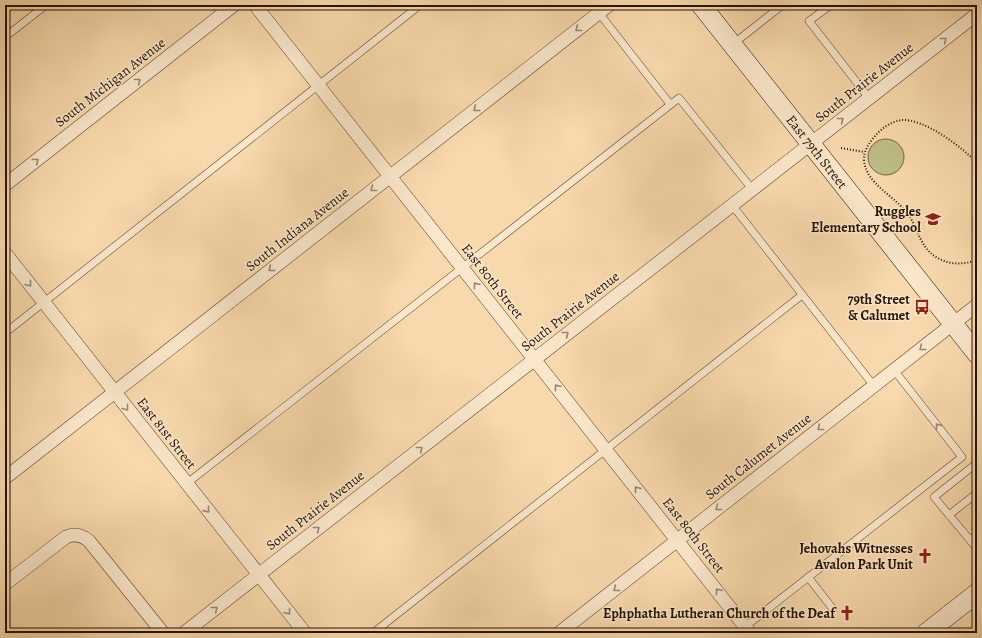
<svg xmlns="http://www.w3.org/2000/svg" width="982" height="638" font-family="Alegreya,serif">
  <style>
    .green { fill: #c0be87; stroke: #736846 }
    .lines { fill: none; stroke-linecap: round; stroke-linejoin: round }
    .lane-casing { stroke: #5a442e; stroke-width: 8 }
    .street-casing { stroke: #5a442e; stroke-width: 14 }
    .secondary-casing { stroke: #261304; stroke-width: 20 }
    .path { stroke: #261304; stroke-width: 2; stroke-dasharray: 1 2; stroke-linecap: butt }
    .lane { stroke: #fae6ca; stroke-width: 7 }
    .street { stroke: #fae6ca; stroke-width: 13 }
    .secondary { stroke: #fae6ca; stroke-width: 19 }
    .oneway { stroke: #9b8771 }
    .labels { text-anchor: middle; stroke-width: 3; stroke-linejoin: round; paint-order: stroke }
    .street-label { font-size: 14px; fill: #261304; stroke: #fae6ca }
    .poi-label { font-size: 14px; font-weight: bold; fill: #261304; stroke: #fae6ca; text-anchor: end }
  </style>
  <rect width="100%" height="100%" fill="#f8d9ad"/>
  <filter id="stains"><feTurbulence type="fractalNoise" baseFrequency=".005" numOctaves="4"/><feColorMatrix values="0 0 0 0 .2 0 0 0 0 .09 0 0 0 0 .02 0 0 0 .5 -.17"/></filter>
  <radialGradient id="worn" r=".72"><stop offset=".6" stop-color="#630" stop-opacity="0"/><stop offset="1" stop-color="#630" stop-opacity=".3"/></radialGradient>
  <circle class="green" cx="886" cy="157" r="18"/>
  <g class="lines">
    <defs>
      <g id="lane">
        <polyline points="831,5 809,21 869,98"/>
        <polyline points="599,13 670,104"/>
        <polyline points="5,37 46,5"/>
        <polyline points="733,44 780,7"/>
        <polyline points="732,205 874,386"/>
        <polyline points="5,333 420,5"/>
        <polyline points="186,484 679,98 752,189"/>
        <polyline points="949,515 977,493"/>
        <polyline points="977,534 970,540 977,549"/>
        <polyline points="970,540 934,497 977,463"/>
        <polyline points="808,577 833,609"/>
        <polyline points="373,633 802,295"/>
        <polyline points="737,633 962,457 894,370"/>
      </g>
      <g id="street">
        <polyline points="255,5 750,633"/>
        <polyline points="5,185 234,5"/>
        <polyline points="5,253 305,633"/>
        <polyline points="5,478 609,5"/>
        <path d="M5,584L66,537C75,533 82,535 89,541L163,633"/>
        <polyline points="184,633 977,14"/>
        <polyline points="559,633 977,305"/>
      </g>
      <g id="secondary">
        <path id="s1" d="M701,5L977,354"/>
        <polyline points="926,633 977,593"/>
      </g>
    </defs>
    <use href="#lane" class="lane-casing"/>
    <use href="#street" class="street-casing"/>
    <use href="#secondary" class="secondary-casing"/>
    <g class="path">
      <polyline points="841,148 864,152"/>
      <path d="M977,163C962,147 925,119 902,120C892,121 882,128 876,135C870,142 864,149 864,159C865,185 897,196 910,217C918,231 922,249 936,257C949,265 963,265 977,260"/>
    </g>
    <use href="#lane" class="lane"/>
    <use href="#street" class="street"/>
    <use href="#secondary" class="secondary"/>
  </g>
  <defs><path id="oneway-chevron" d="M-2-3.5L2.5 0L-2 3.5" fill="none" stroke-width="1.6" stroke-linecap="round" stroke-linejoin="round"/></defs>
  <g class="oneway">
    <use href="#oneway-chevron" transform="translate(578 29) rotate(142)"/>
    <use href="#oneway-chevron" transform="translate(944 40) rotate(-38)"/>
    <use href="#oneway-chevron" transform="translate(138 81) rotate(-38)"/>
    <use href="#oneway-chevron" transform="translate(476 109) rotate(142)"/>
    <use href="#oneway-chevron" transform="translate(841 120) rotate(-38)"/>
    <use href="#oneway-chevron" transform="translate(36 161) rotate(-38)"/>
    <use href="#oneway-chevron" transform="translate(373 189) rotate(142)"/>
    <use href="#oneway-chevron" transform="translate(271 269) rotate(142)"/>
    <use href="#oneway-chevron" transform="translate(29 284) rotate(52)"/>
    <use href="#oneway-chevron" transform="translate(476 285) rotate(-128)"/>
    <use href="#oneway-chevron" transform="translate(566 334) rotate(-38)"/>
    <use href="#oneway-chevron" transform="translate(922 348) rotate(142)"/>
    <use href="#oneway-chevron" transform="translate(557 387) rotate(-128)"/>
    <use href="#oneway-chevron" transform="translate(126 408) rotate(52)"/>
    <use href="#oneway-chevron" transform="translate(938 426) rotate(-128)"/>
    <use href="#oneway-chevron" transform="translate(820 428) rotate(142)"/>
    <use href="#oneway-chevron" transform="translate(420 449) rotate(-38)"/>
    <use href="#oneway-chevron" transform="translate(637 489) rotate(-128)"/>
    <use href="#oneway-chevron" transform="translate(718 508) rotate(142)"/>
    <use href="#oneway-chevron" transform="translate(207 510) rotate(51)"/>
    <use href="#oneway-chevron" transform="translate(317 529) rotate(-38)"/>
    <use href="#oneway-chevron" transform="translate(616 589) rotate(142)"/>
    <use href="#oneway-chevron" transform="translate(718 591) rotate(-128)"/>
    <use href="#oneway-chevron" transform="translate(215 609) rotate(-38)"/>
    <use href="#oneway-chevron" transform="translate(288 612) rotate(52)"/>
  </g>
  <defs>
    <symbol id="school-bare" viewBox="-9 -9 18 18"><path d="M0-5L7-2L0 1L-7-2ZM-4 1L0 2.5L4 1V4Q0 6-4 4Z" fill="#8f2418" stroke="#fae6ca" stroke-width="2.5" paint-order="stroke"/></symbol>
    <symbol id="bus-bare" viewBox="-9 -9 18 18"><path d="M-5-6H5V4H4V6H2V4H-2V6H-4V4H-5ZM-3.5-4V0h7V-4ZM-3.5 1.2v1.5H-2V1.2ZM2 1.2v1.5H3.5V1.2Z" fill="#8f2418" stroke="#fae6ca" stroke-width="2.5" paint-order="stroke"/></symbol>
    <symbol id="church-bare" viewBox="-9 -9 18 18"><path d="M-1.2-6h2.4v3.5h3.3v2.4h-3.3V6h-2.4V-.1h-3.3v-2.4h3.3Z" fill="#8f2418" stroke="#fae6ca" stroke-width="2.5" paint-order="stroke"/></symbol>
  </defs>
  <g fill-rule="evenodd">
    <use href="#school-bare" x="922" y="208" width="22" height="22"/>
    <use href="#bus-bare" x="911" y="296" width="22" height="22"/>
    <use href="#church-bare" x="914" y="545" width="22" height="22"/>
    <use href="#church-bare" x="836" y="602" width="22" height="22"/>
  </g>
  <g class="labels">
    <g class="street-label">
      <text transform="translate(110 82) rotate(-38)" y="5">South Michigan Avenue</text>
      <text transform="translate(864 82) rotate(-38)" y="5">South Prairie Avenue</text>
      <text dy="5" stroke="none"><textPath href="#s1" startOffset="187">East 79th Street</textPath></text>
      <text transform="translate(297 229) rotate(-38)" y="5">South Indiana Avenue</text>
      <text transform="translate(493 281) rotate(52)" y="5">East 80th Street</text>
      <text transform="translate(570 311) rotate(-38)" y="5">South Prairie Avenue</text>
      <text transform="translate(167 433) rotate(52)" y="5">East 81st Street</text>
      <text transform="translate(758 456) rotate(-38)" y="5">South Calumet Avenue</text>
      <text transform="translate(315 510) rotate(-38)" y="5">South Prairie Avenue</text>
      <text transform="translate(694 535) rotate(52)" y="5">East 80th Street</text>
    </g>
    <g class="poi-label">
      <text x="921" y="216">Ruggles<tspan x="921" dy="16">Elementary School</tspan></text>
      <text x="910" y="304">79th Street<tspan x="910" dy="16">&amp; Calumet</tspan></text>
      <text x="913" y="553">Jehovahs Witnesses<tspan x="913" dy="16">Avalon Park Unit</tspan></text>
      <text x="835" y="618">Ephphatha Lutheran Church of the Deaf</text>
    </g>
  </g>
  <rect width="982" height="638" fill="none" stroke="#f8d9ad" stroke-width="20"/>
  <rect x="6" y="6" width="970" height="626" fill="none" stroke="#261304" stroke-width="2"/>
  <rect x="10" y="10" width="962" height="618" fill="none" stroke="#261304"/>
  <rect width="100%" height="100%" filter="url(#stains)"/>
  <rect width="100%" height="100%" fill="url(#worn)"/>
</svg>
